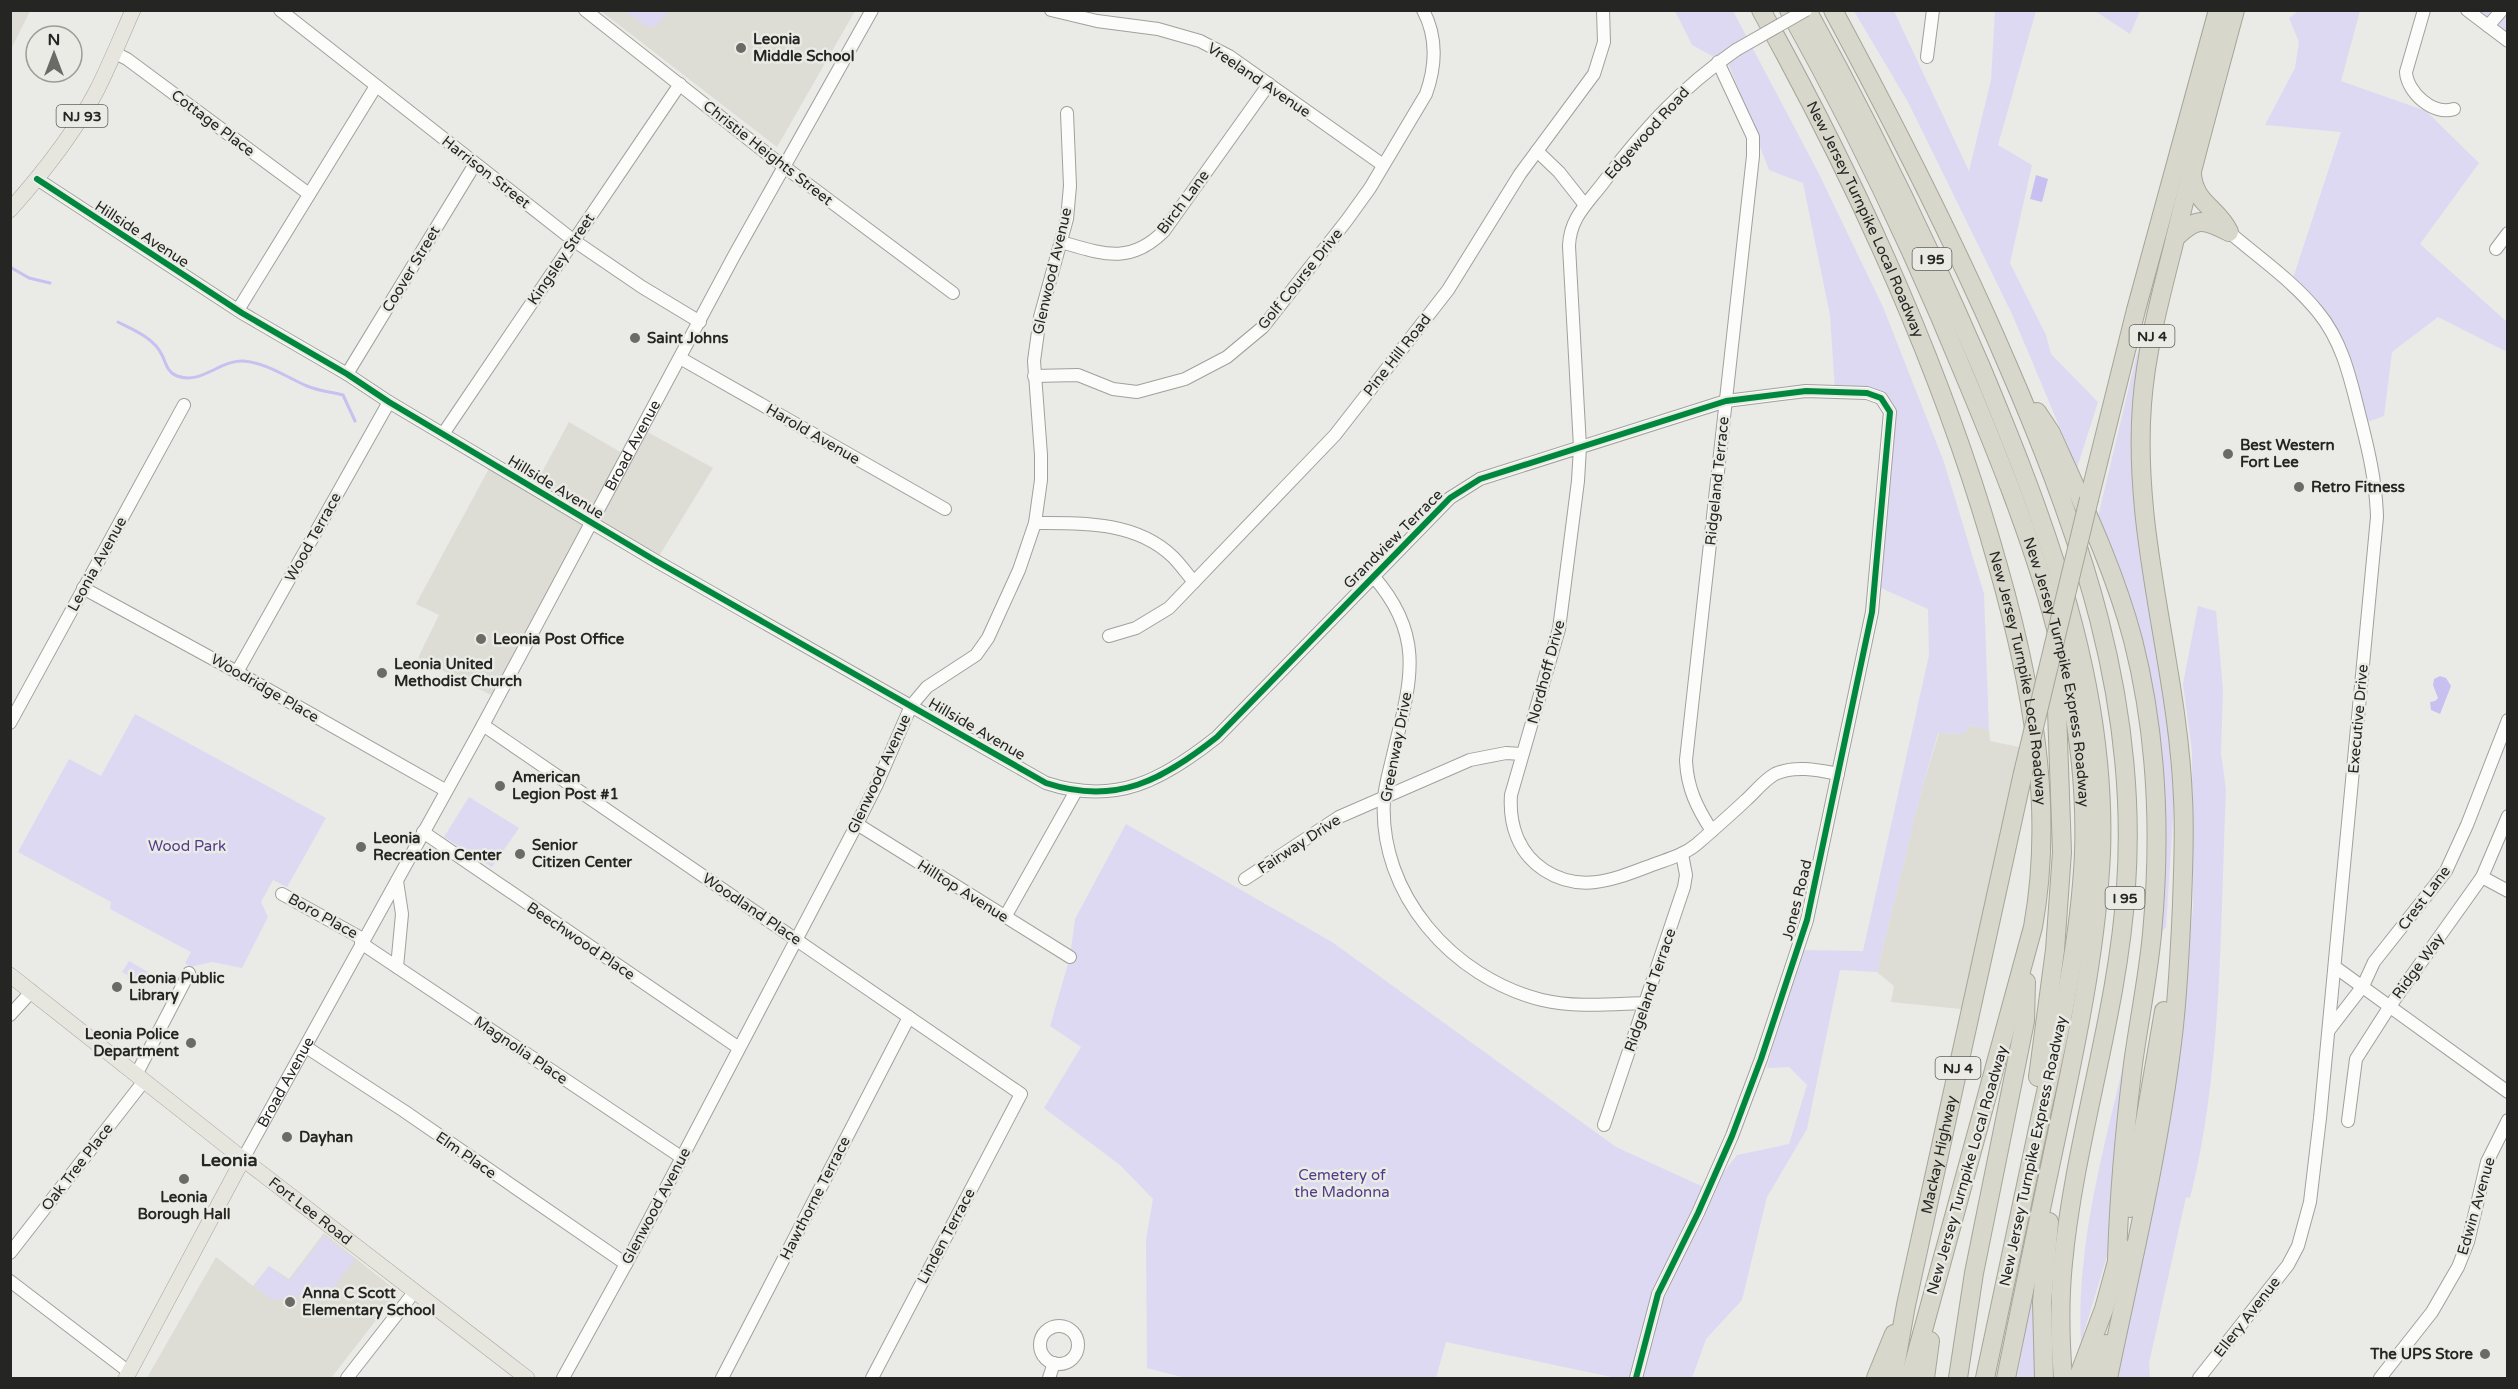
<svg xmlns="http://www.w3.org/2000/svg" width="2518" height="1389" font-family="'Varela Round',sans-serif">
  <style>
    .built { fill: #ddddd5 }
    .green { fill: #ddd9f3 }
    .water { fill: #c8c0f0 }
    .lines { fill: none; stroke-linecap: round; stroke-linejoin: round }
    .stream { stroke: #c8c0f0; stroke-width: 3 }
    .minor-casing { stroke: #a0a09d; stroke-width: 14 }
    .major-casing { stroke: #a5a598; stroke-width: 16 }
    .highway-casing { stroke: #a5a598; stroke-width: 20 }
    .minor { stroke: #fcfcfb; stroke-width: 12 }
    .major { stroke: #e6e6df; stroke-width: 15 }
    .highway { stroke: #d8d7cc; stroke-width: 18 }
    .minor-bridge-casing { stroke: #a0a09d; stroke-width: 14; stroke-linecap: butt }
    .highway-bridge-casing { stroke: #a5a598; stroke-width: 20; stroke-linecap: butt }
    .minor-bridge { stroke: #fcfcfb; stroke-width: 12 }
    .highway-bridge { stroke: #d8d7cc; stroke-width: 18 }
    .cycleway-casing { stroke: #ebebe5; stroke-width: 10 }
    .cycleway { stroke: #00873e; stroke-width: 6 }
    .poi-dot { fill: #6a6a67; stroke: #ebebe5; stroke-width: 2 }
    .labels { text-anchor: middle; stroke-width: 5; stroke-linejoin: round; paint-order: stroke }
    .shield { fill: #ebebe5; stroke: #60605d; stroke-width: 1.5 }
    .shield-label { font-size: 14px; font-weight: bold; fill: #252523 }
    .poi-label { font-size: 15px; font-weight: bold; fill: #252523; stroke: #ebebe5; text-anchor: start }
    .street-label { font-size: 15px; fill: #252523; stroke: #ebebe5 }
    .park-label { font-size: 15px; fill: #503b8d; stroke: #ebebe5 }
    .quarter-label { font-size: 18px; font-weight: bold; fill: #252523; stroke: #ebebe5 }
  </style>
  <rect width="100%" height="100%" fill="#eaeae6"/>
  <g class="built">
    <polygon points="11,10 30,11 11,49 10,11"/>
    <polygon points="601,11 855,11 777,147"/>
    <polygon points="569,422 627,456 642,429 713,468 656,561 592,523 497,698 418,658 439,615 416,604 492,463 534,487"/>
    <polygon points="1971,725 1989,730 1990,741 2029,749 1971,1010 1891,1002 1894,986 1877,972 1921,792 1939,733 1963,734"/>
    <polygon points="324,1233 398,1292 331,1378 147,1378 216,1257 253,1286 269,1266 289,1279"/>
  </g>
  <g class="green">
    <polygon points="624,11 669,11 656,26 648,27"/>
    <polygon points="1675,11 1733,11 1818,172 1883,307 1944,462 1984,594 1989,730 1971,725 1963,734 1938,733 1921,792 1877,972 1840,970 1807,1129 1767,1197 1742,1300 1706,1339 1692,1378 1616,1378 1446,1342 1436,1378 1186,1378 1147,1368 1146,1240 1153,1199 1120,1165 1044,1108 1081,1047 1050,1026 1070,957 1075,919 1126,824 1332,942 1616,1147 1710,1190 1737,1155 1789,1144 1807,1085 1789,1067 1767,1068 1798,950 1863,951 1929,655 1928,609 1874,585 1887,404 1835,391 1830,315 1803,183 1769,170 1729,65 1692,45"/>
    <polygon points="1854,11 1894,11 1969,171 1991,80 1995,11 2036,11 1998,145 2032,165 2010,263 2046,335 2051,354 2098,402 2077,468 2012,314 1908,102"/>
    <polygon points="2095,11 2140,11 2130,34"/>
    <polygon points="2298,11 2360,11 2341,81 2426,111 2479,163 2420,244 2507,322 2507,352 2438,317 2392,352 2384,416 2362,424 2339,345 2286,280 2294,275 2341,132 2265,125 2295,68 2299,42 2289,18"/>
    <polygon points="2467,11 2507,11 2507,40"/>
    <polygon points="2139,345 2131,428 2140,525 2168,728 2174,803 2166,927 2159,935 2162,784 2097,521"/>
    <path d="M2198,606L2216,611L2223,690L2221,753L2226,790C2220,922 2223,1069 2190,1198L2186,1197L2149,1363L2150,1378H2118L2126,1327L2174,1100L2193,907L2192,751L2183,684Z"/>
    <polygon points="135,714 326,818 287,887 273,880 261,902 268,917 242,968 212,962 190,967 185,963 191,952 110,909 111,902 18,852 69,759 101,776"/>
    <polygon points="469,797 519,828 492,867 444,837"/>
    <polygon points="129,961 148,972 141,983 122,972"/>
    <path d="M2123,1066L2115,1184L2107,1256L2081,1342C2076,1248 2102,1156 2123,1066Z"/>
    <polygon points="324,1236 355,1259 328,1294 272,1300 254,1286 269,1266 289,1281"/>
    <polygon points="2035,1279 2039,1378 2017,1378"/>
  </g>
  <g class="water">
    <polygon points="2036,175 2048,179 2042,202 2030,199"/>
    <polygon points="2440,676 2446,678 2451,686 2440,714 2431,710 2430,702 2435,701 2438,698 2433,685 2434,679"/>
  </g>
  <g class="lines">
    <g class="stream">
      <polyline points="10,267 29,278 50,283"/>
      <path d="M118,322C134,330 154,338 162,355C166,363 167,372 177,376C201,385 220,360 243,361C267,363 286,377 307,386C318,391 332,392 343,395L355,421"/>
    </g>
    <defs>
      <g id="minor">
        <polyline points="280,10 573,240 642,287 700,322"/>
        <polyline points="585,10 770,156 953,293"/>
        <polyline points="1051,10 1097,21 1158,29 1200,41 1229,56 1383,165"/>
        <path d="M2424,10L2406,72C2407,92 2433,116 2454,109"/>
        <polyline points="2467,10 2508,41"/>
        <polyline points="2488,26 2502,10"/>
        <path d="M1736,50C1680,89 1644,129 1603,183C1587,204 1570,218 1569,246L1580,447L1578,481L1559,629L1511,795C1509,824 1518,853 1544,870C1581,894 1615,879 1652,865C1668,859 1684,855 1697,844C1713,830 1729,816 1745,801C1755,792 1763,781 1775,774C1795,765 1818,770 1838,774"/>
        <polyline points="115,53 127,59 309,194"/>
        <polyline points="1927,57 1933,10"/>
        <polyline points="1537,151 1559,172 1585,205"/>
        <path d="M37,179L242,313L347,374L389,402L656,561L1046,783C1116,806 1163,780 1217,737L1450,498L1480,479L1726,401L1806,391L1867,393L1881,398L1890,412L1872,612L1807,920L1761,1059L1732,1136L1698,1213L1658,1294L1636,1378"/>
        <path d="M1061,242C1103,254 1130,265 1164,231L1269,84"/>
        <polyline points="2496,249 2508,233"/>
        <polyline points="238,310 376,86"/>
        <polyline points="680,358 945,509"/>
        <polyline points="347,374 475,164"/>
        <path d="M1034,376L1078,375L1113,389L1137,392L1185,379L1227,357L1263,327L1347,220L1370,188L1426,94C1436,66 1438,38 1423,10"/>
        <polyline points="443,434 680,84"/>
        <path d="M1035,523C1082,523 1136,521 1173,557C1181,565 1187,574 1194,582"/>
        <path d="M1373,576C1427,637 1410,683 1393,755C1390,769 1385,784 1384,799C1378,894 1453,978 1542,1000C1576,1008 1612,1004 1646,1003"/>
        <polyline points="83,588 237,672 445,790"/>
        <polyline points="1109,636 1136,628 1169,608 1335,435 1448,290 1520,174 1594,74 1604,42 1603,10"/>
        <polyline points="237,672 389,402"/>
        <polyline points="10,723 184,405"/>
        <polyline points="483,725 1021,1094 872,1378"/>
        <polyline points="857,824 1070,957"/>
        <path d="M1712,831C1697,808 1687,788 1686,760L1753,156V137L1718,62"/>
        <polyline points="423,832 739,1048"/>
        <polyline points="2482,877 2508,891"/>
        <polyline points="1245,879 1339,817 1470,760 1506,753 1522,754"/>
        <polyline points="282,894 363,939"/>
        <polyline points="1005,917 1076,791"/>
        <polyline points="361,943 681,1157"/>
        <polyline points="397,967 402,914 397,881"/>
        <polyline points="2335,967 2508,1092"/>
        <polyline points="10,1015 32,991"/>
        <polyline points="2329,1030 2363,986 2374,962 2446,871 2467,825 2508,720"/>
        <polyline points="306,1047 404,1111 626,1264"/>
        <polyline points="136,1075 189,973"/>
        <polyline points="2348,1121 2356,1059 2390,1006 2482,877 2508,816"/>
        <polyline points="1604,1125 1684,887 1686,875 1682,854"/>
        <path id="s1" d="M243,1159L483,725L735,254L872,10"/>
        <polyline points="10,1253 144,1081"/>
        <polyline points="10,1281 129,1372"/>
        <circle cx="1059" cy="1345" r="19"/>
        <polyline points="347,1378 415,1291"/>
        <polyline points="563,1378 626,1264 857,824 877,784 911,706 927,687 976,655 988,638 1019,570 1035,523 1041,480 1041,455 1034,361 1040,317 1067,219 1070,186 1067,113"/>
        <polyline points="722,1378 909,1017"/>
        <polyline points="1049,1378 1054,1363"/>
        <path d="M2199,1378L2288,1265L2298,1246L2310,1202L2320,1118L2377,517C2376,481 2368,448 2359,413C2350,377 2342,341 2318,312C2293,281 2258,257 2229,232"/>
        <polyline points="2380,1378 2432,1312 2458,1267 2468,1242 2487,1162 2508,1120"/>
      </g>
      <g id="major">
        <path d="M10,210C43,173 74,134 97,90C110,64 121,37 133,10"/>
        <path id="s2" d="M10,975L243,1159L527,1378"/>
        <polyline points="126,1378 243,1159"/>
      </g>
      <g id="highway">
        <path id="s3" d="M1761,10C1859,186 1944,372 1998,566C2031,682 2055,806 2033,927L1910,1378"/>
        <path id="s4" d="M1789,10C1856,130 1915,254 1967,381C2030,532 2090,687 2084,854C2080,941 2061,1026 2042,1110C2023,1199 2004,1289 1985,1378"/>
        <path d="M1807,10C1871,126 1929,246 1981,367C2046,523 2107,682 2101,853C2097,940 2080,1025 2062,1110C2043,1199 2024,1289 2006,1378"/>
        <path d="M1833,10C1896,127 1956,244 2008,366C2081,534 2139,701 2126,887C2118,1014 2075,1137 2063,1263C2059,1302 2060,1340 2063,1378"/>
        <path d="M2192,175C2195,204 2218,208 2229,232"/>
        <path d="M2175,238C2196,218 2202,218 2227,231"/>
        <path d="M2037,412L2051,433C2081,500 2114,568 2133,640C2157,734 2161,837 2152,934C2148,977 2139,1020 2133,1064C2125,1128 2119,1194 2117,1259"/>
        <polyline points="2089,499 2136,310 2218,10"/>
        <polyline points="2038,1077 2055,950 2062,852 2055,653"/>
        <polyline points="2130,1208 2164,1011"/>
        <polyline points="1876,1378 1894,1334"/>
        <path id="s5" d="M1893,1378L1906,1305L2023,773"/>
        <polyline points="1925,1378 1930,1341"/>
        <polyline points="1958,1378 1974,1273 2025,1021 2026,982"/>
        <polyline points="2044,1378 2042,1302 2049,1222"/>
        <polyline points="2078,1378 2104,1309 2121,1247"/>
        <polyline points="2093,1378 2106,1344"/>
        <path d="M2108,1378C2131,1267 2158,1156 2172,1043C2178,997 2180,950 2182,904C2183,869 2185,834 2183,799C2178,666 2132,538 2142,404C2146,351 2160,298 2173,247C2192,167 2214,89 2235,10"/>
      </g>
    </defs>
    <use href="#minor" class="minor-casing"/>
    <use href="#major" class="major-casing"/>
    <use href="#highway" class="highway-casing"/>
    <use href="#minor" class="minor"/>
    <use href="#major" class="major"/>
    <use href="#highway" class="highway"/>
    <defs>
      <polyline id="minor-bridge" points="1736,50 1806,10"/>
      <polyline id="highway-bridge" points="2023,773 2089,499"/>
    </defs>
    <use href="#minor-bridge" class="minor-bridge-casing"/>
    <use href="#highway-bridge" class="highway-bridge-casing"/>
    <use href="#minor-bridge" class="minor-bridge"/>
    <use href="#highway-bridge" class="highway-bridge"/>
    <defs>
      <path id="cycleway" d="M37,179L242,313L347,374L389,402L656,561L1046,783C1116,806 1163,780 1217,737L1450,498L1480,479L1726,401L1806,391L1867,393L1881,398L1890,412L1872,612L1807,920L1761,1059L1732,1136L1698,1213L1658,1294L1636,1378"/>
    </defs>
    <use href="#cycleway" class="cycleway-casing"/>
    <use href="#cycleway" class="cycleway"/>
  </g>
  <g class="poi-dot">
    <circle cx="741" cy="48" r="6"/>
    <circle cx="635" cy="338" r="6"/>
    <circle cx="2228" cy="454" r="6"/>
    <circle cx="2299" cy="487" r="6"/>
    <circle cx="481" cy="639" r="6"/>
    <circle cx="382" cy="673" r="6"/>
    <circle cx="500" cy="786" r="6"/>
    <circle cx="361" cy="847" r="6"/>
    <circle cx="520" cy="854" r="6"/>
    <circle cx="117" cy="987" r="6"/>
    <circle cx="191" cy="1043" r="6"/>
    <circle cx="287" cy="1137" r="6"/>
    <circle cx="184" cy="1179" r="6"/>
    <circle cx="290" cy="1302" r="6"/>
    <circle cx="2485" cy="1354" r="6"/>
  </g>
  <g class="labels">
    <g class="shield">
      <rect x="56.5" y="105" width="51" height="22" rx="4.5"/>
      <rect x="1912.5" y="248" width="39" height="22" rx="4.5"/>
      <rect x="2129.5" y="325" width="45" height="22" rx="4.5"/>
      <rect x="2105.5" y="887" width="39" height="22" rx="4.5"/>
      <rect x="1935.5" y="1057" width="45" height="22" rx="4.5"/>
    </g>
    <g class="shield-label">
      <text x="82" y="121">NJ 93</text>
      <text x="1932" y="264">I 95</text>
      <text x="2152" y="341">NJ 4</text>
      <text x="2125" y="903">I 95</text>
      <text x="1958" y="1073">NJ 4</text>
    </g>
    <g class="poi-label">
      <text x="753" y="44">Leonia<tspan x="753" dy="17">Middle School</tspan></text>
      <text x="647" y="343">Saint Johns</text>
      <text x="2240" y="450">Best Western<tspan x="2240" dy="17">Fort Lee</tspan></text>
      <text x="2311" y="492">Retro Fitness</text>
      <text x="493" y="644">Leonia Post Office</text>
      <text x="394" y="669">Leonia United<tspan x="394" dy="17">Methodist Church</tspan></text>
      <text x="512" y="782">American<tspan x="512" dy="17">Legion Post #1</tspan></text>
      <text x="373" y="843">Leonia<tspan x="373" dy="17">Recreation Center</tspan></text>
      <text x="532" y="850">Senior<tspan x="532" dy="17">Citizen Center</tspan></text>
      <text x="129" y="983">Leonia Public<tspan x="129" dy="17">Library</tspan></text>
      <text x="179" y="1039" text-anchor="end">Leonia Police<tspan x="179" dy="17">Department</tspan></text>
      <text x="299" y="1142">Dayhan</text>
      <text x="184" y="1202" text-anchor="middle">Leonia<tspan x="184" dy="17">Borough Hall</tspan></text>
      <text x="302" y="1298">Anna C Scott<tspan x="302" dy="17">Elementary School</tspan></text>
      <text x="2473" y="1359" text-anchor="end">The UPS Store</text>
    </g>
    <g class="street-label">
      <text transform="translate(1259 80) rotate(34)" y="5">Vreeland Avenue</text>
      <text transform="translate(213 123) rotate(37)" y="5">Cottage Place</text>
      <text transform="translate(1647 133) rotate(-48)" y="5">Edgewood Road</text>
      <text transform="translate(768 153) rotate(38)" y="5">Christie Heights Street</text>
      <text transform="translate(486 172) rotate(38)" y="5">Harrison Street</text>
      <text transform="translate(1183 202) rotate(-53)" y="5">Birch Lane</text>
      <text dy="5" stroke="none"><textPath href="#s3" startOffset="234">New Jersey Turnpike Local Roadway</textPath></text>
      <text transform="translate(142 234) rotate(33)" y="5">Hillside Avenue</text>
      <text transform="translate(561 259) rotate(-56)" y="5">Kingsley Street</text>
      <text transform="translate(411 269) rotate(-59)" y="5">Coover Street</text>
      <text transform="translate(1052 271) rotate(-77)" y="5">Glenwood Avenue</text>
      <text transform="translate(1300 279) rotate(-51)" y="5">Golf Course Drive</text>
      <text transform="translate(1397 355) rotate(-52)" y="5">Pine Hill Road</text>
      <text transform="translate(813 434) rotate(30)" y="5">Harold Avenue</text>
      <text dy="5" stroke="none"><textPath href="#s1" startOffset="813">Broad Avenue</textPath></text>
      <text transform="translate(1717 481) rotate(-84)" y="5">Ridgeland Terrace</text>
      <text transform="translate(556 487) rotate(31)" y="5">Hillside Avenue</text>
      <text transform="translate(313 537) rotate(-61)" y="5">Wood Terrace</text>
      <text transform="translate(1393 539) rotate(-45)" y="5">Grandview Terrace</text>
      <text transform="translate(97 564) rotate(-61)" y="5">Leonia Avenue</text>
      <text transform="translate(1546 672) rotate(-75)" y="5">Nordhoff Drive</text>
      <text dy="5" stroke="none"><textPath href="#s4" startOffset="718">New Jersey Turnpike Express Roadway</textPath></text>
      <text dy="5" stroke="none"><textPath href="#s3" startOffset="720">New Jersey Turnpike Local Roadway</textPath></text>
      <text transform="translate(265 688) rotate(30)" y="5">Woodridge Place</text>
      <text transform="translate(2358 719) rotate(-85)" y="5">Executive Drive</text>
      <text transform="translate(977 729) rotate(30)" y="5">Hillside Avenue</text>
      <text transform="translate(1396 747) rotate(-79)" y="5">Greenway Drive</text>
      <text transform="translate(879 774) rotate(-65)" y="5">Glenwood Avenue</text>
      <text transform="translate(1299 844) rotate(-33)" y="5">Fairway Drive</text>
      <text transform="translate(963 891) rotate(32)" y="5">Hilltop Avenue</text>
      <text transform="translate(2424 898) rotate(-53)" y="5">Crest Lane</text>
      <text transform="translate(1797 900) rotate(-76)" y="5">Jones Road</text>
      <text transform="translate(752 909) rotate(34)" y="5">Woodland Place</text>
      <text transform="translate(323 916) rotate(29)" y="5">Boro Place</text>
      <text transform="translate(581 941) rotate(34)" y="5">Beechwood Place</text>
      <text transform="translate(2418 966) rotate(-54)" y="5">Ridge Way</text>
      <text transform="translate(1650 990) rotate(-71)" y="5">Ridgeland Terrace</text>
      <text transform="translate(521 1050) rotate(34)" y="5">Magnolia Place</text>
      <text dy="5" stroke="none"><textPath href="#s1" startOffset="88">Broad Avenue</textPath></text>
      <text transform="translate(2033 1151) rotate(-78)" y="5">New Jersey Turnpike Express Roadway</text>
      <text transform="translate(466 1155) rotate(35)" y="5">Elm Place</text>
      <text dy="5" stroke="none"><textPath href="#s5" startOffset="228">Mackay Highway</textPath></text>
      <text transform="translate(77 1167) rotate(-52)" y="5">Oak Tree Place</text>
      <text transform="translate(1967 1170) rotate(-74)" y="5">New Jersey Turnpike Local Roadway</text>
      <text transform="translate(815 1198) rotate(-63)" y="5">Hawthorne Terrace</text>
      <text transform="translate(656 1206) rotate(-62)" y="5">Glenwood Avenue</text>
      <text transform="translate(2476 1206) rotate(-74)" y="5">Edwin Avenue</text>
      <text dy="5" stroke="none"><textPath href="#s2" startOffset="382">Fort Lee Road</textPath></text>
      <text transform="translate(946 1236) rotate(-62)" y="5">Linden Terrace</text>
      <text transform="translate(2247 1317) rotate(-52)" y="5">Ellery Avenue</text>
    </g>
    <g class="park-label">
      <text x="187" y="851">Wood Park</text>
      <text x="1342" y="1180">Cemetery of<tspan x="1342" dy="17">the Madonna</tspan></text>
    </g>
    <g class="quarter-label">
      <text x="229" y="1166">Leonia</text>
    </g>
  </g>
  <rect width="2518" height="1389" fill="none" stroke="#252523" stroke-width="24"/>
  <g transform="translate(54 54)"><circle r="28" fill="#ebebe5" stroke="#9c9c97" stroke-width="1.5"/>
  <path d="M0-4.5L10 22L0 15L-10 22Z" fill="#6a6a67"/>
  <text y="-9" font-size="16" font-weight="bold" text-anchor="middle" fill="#252523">N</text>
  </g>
</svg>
